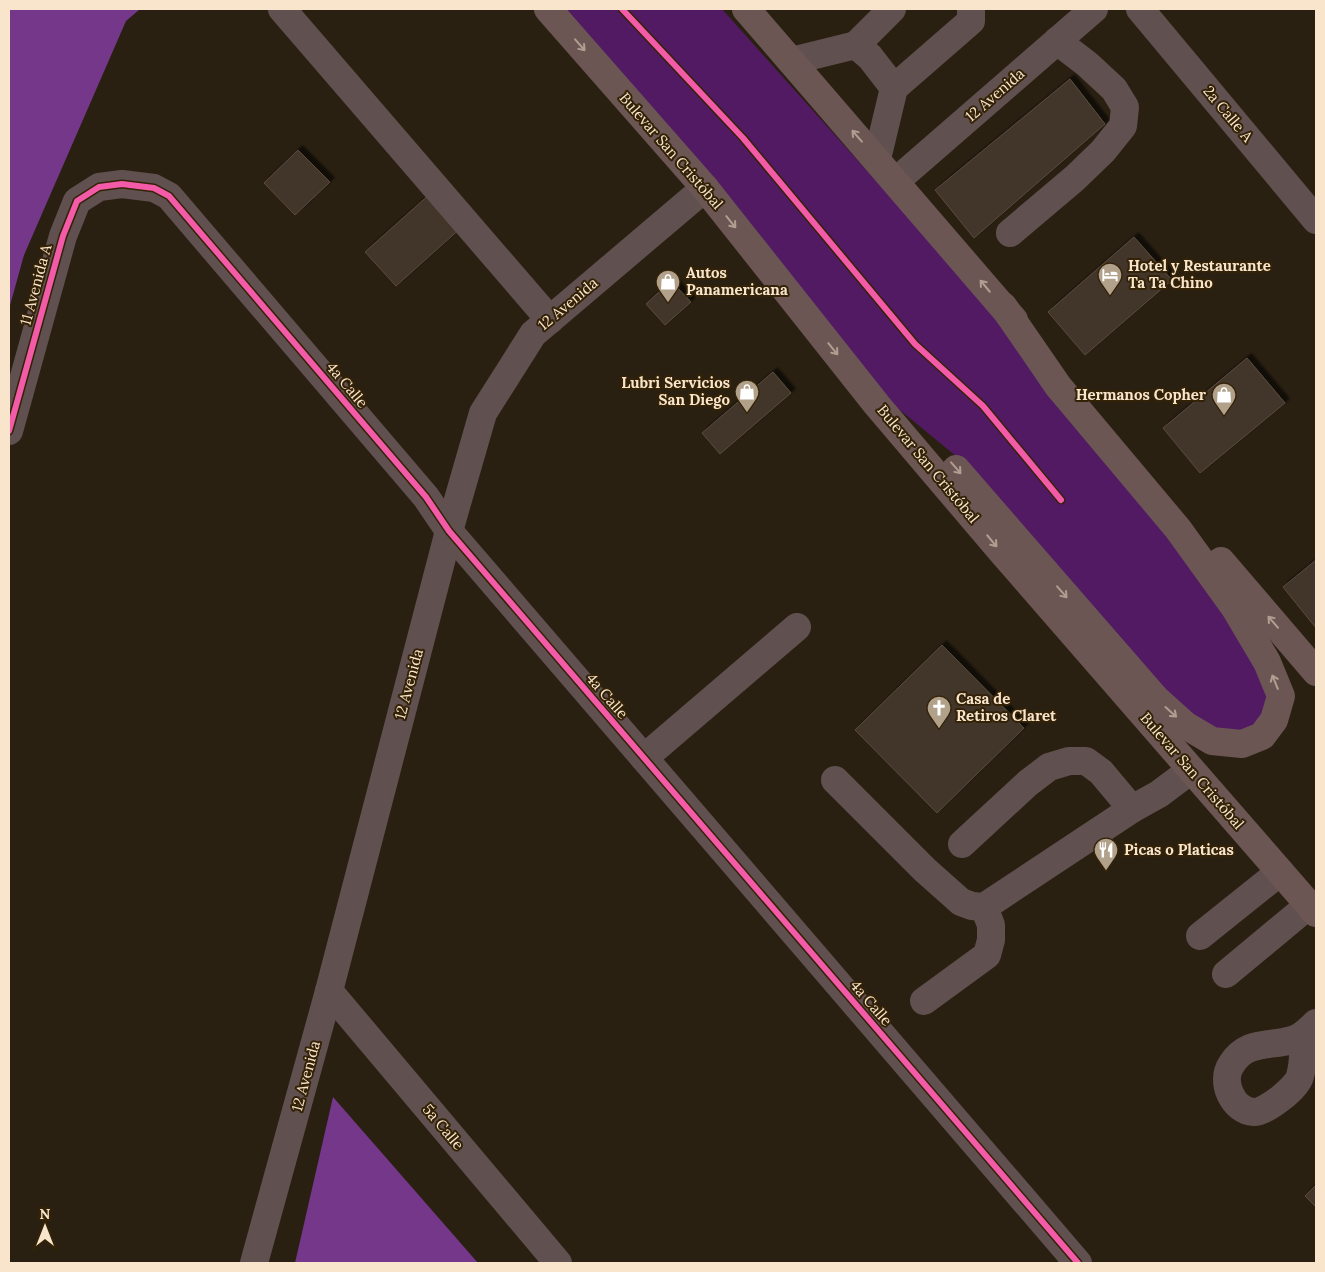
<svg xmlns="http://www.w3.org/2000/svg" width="1325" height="1272" font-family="Lora,serif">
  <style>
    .green { fill: #511a63 }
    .forest { fill: #74378a }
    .building { fill: #43362a; stroke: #5a4b3e; filter: url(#shadow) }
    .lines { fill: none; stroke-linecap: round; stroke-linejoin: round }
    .minor { stroke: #60504f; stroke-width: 28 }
    .major { stroke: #6b5654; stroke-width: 28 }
    .cycleway-casing { stroke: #342207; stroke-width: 9 }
    .cycleway { stroke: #f35aa7; stroke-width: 6 }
    .oneway { stroke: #b29e90 }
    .labels { text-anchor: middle; stroke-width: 4; stroke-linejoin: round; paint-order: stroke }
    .street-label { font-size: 15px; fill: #f9e5cb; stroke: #342207 }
    .poi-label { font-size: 15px; font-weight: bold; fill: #f9e5cb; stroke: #342207; text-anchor: start }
  </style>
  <defs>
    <filter id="shadow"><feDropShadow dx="4.5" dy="-4.5" stdDeviation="1" flood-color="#0009"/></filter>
  </defs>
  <rect width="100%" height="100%" fill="#2a2012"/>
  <polygon class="green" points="564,9 722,9 1006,326 1277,674 1282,713 1228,745 1161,689 968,466 895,406"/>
  <g class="forest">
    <polygon points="9,9 140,9 126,21 24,255 9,309"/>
    <polygon points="333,1097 478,1263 295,1263"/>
  </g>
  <g class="building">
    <polygon points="1070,79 1105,124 974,238 935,190"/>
    <polygon points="298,150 330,182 295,215 264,183"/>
    <polygon points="432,192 463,226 396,286 365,252"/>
    <polygon points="1134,237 1172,280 1085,355 1048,312"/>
    <polygon points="671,281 691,302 665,325 646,304"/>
    <polygon points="1247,358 1285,403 1200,473 1163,428"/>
    <polygon points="773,372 791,393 720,454 702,433"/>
    <polygon points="1316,560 1316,628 1283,587"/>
    <polygon points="942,645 1024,728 937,813 855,730"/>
    <polygon points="1316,1185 1316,1207 1305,1196"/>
  </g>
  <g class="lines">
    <g class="minor">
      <polyline points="282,9 550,320"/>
      <polyline points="1140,9 1316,220"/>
      <polyline points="856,45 892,9"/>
      <polyline points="791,61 856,45 870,57 894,88 877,159"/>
      <polyline points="894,88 971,21 971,9"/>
      <polyline points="896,181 1094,9"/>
      <polyline points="1010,233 1075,178 1103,151 1123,126 1125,107 1114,89 1087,64 1057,41"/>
      <polyline points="9,431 63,236 77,201 99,187 122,184 154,188 169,196 426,497 449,531 1078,1263"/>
      <polyline points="644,758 797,627"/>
      <polyline points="835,780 925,870 961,902 972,906 984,907 1132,809 1159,794 1191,770"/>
      <polyline points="962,844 1028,783 1049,767 1069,761 1086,761 1101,772 1132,809"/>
      <polyline points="1200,936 1280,872"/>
      <polyline points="1226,974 1309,905"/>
      <polyline points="329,991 558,1263"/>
      <polyline points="924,1001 987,955 991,940 991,925 984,907"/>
      <path d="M1305,1034C1303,1047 1304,1063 1300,1076C1297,1088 1266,1112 1254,1112C1233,1111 1220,1082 1231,1065C1246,1040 1268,1047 1292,1040C1301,1038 1309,1030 1316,1023"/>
      <polyline points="254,1263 329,991 449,531 483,413 533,334 705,188"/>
    </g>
    <g class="major">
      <polyline points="548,9 705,188 877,405 1001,551 1316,913"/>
      <polyline points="746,9 1014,320"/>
      <polyline points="956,469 1156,699 1185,725 1212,741 1242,744 1262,736 1274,720 1281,696 1267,662 1235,608 1178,529 1058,386 1003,306"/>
      <polyline points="1221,561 1316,672"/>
    </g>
    <defs>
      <g id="cycleway">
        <polyline points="622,9 743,138 915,344 983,406 1061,500"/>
        <polyline points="9,431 63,236 77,201 99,187 122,184 154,188 169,196 426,497 449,531 1078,1263"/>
      </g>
    </defs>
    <use href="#cycleway" class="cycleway-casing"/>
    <use href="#cycleway" class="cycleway"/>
  </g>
  <defs><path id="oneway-shaft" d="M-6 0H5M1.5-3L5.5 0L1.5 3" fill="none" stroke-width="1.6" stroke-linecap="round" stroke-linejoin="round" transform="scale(1.25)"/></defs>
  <g class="oneway">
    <use href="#oneway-shaft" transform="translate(580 45) rotate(49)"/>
    <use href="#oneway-shaft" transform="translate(857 136) rotate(-131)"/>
    <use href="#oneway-shaft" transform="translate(731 222) rotate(51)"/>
    <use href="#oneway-shaft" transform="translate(985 286) rotate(-130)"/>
    <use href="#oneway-shaft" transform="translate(833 349) rotate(51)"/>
    <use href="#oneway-shaft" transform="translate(956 468) rotate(49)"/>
    <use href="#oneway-shaft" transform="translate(992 541) rotate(50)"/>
    <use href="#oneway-shaft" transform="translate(1062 592) rotate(49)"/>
    <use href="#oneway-shaft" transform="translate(1273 622) rotate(-131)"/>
    <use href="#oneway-shaft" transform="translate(1275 682) rotate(-112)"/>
    <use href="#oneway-shaft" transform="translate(1171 712) rotate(42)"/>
  </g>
  <defs>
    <symbol id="hotel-pin" viewBox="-11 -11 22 30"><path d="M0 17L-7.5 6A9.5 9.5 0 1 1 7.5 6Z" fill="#b1a08a" stroke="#342207"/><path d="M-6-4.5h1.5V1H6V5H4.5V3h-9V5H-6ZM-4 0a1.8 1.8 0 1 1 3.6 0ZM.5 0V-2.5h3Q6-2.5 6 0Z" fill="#fff"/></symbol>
    <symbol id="shop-pin" viewBox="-11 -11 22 30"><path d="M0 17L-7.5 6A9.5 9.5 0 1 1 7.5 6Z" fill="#b1a08a" stroke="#342207"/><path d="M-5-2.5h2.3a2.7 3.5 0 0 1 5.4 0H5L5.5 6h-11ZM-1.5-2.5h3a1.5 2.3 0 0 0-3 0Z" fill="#fff"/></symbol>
    <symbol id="church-pin" viewBox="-11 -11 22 30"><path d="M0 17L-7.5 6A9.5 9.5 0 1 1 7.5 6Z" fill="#b1a08a" stroke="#342207"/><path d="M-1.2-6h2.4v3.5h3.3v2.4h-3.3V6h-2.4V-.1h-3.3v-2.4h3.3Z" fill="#fff"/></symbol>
    <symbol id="restaurant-pin" viewBox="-11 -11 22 30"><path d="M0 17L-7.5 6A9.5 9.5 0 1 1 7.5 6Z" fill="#b1a08a" stroke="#342207"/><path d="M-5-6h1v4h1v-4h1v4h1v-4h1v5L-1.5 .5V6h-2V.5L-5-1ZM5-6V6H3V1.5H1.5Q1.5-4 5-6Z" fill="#fff"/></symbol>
  </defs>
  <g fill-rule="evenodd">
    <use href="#hotel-pin" x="1096" y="261" width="28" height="38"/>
    <use href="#shop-pin" x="654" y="268" width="28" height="38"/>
    <use href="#shop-pin" x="733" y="378" width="28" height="38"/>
    <use href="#shop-pin" x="1210" y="381" width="28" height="38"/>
    <use href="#church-pin" x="925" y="694" width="28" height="38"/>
    <use href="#restaurant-pin" x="1092" y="836" width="28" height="38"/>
  </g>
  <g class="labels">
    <g class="street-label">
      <text transform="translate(995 95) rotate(-41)" y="5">12 Avenida</text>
      <text transform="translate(1228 114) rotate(50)" y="5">2a Calle A</text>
      <text transform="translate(671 151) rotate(49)" y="5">Bulevar San Cristóbal</text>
      <text transform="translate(36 285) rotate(-75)" y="5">11 Avenida A</text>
      <text transform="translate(568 304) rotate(-40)" y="5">12 Avenida</text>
      <text transform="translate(347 385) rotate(50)" y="5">4a Calle</text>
      <text transform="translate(928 464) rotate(50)" y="5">Bulevar San Cristóbal</text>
      <text transform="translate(409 684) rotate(-75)" y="5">12 Avenida</text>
      <text transform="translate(607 696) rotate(49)" y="5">4a Calle</text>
      <text transform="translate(1192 771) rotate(49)" y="5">Bulevar San Cristóbal</text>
      <text transform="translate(871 1003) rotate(49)" y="5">4a Calle</text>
      <text transform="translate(306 1076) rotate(-75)" y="5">12 Avenida</text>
      <text transform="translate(443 1127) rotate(50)" y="5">5a Calle</text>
    </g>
    <g class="poi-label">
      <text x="1128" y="271">Hotel y Restaurante<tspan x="1128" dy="17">Ta Ta Chino</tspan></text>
      <text x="686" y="278">Autos<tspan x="686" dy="17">Panamericana</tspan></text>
      <text x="730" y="388" text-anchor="end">Lubri Servicios<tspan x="730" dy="17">San Diego</tspan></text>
      <text x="1206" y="400" text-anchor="end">Hermanos Copher</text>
      <text x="956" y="704">Casa de<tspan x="956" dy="17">Retiros Claret</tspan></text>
      <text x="1124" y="855">Picas o Platicas</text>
    </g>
  </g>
  <rect width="1325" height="1272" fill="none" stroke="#f9e5cb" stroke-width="20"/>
  <g transform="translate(45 1227)" stroke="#342207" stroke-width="4" paint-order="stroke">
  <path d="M0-4L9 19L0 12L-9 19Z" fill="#f9e5cb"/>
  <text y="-8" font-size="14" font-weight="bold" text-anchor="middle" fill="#f9e5cb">N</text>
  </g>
</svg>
